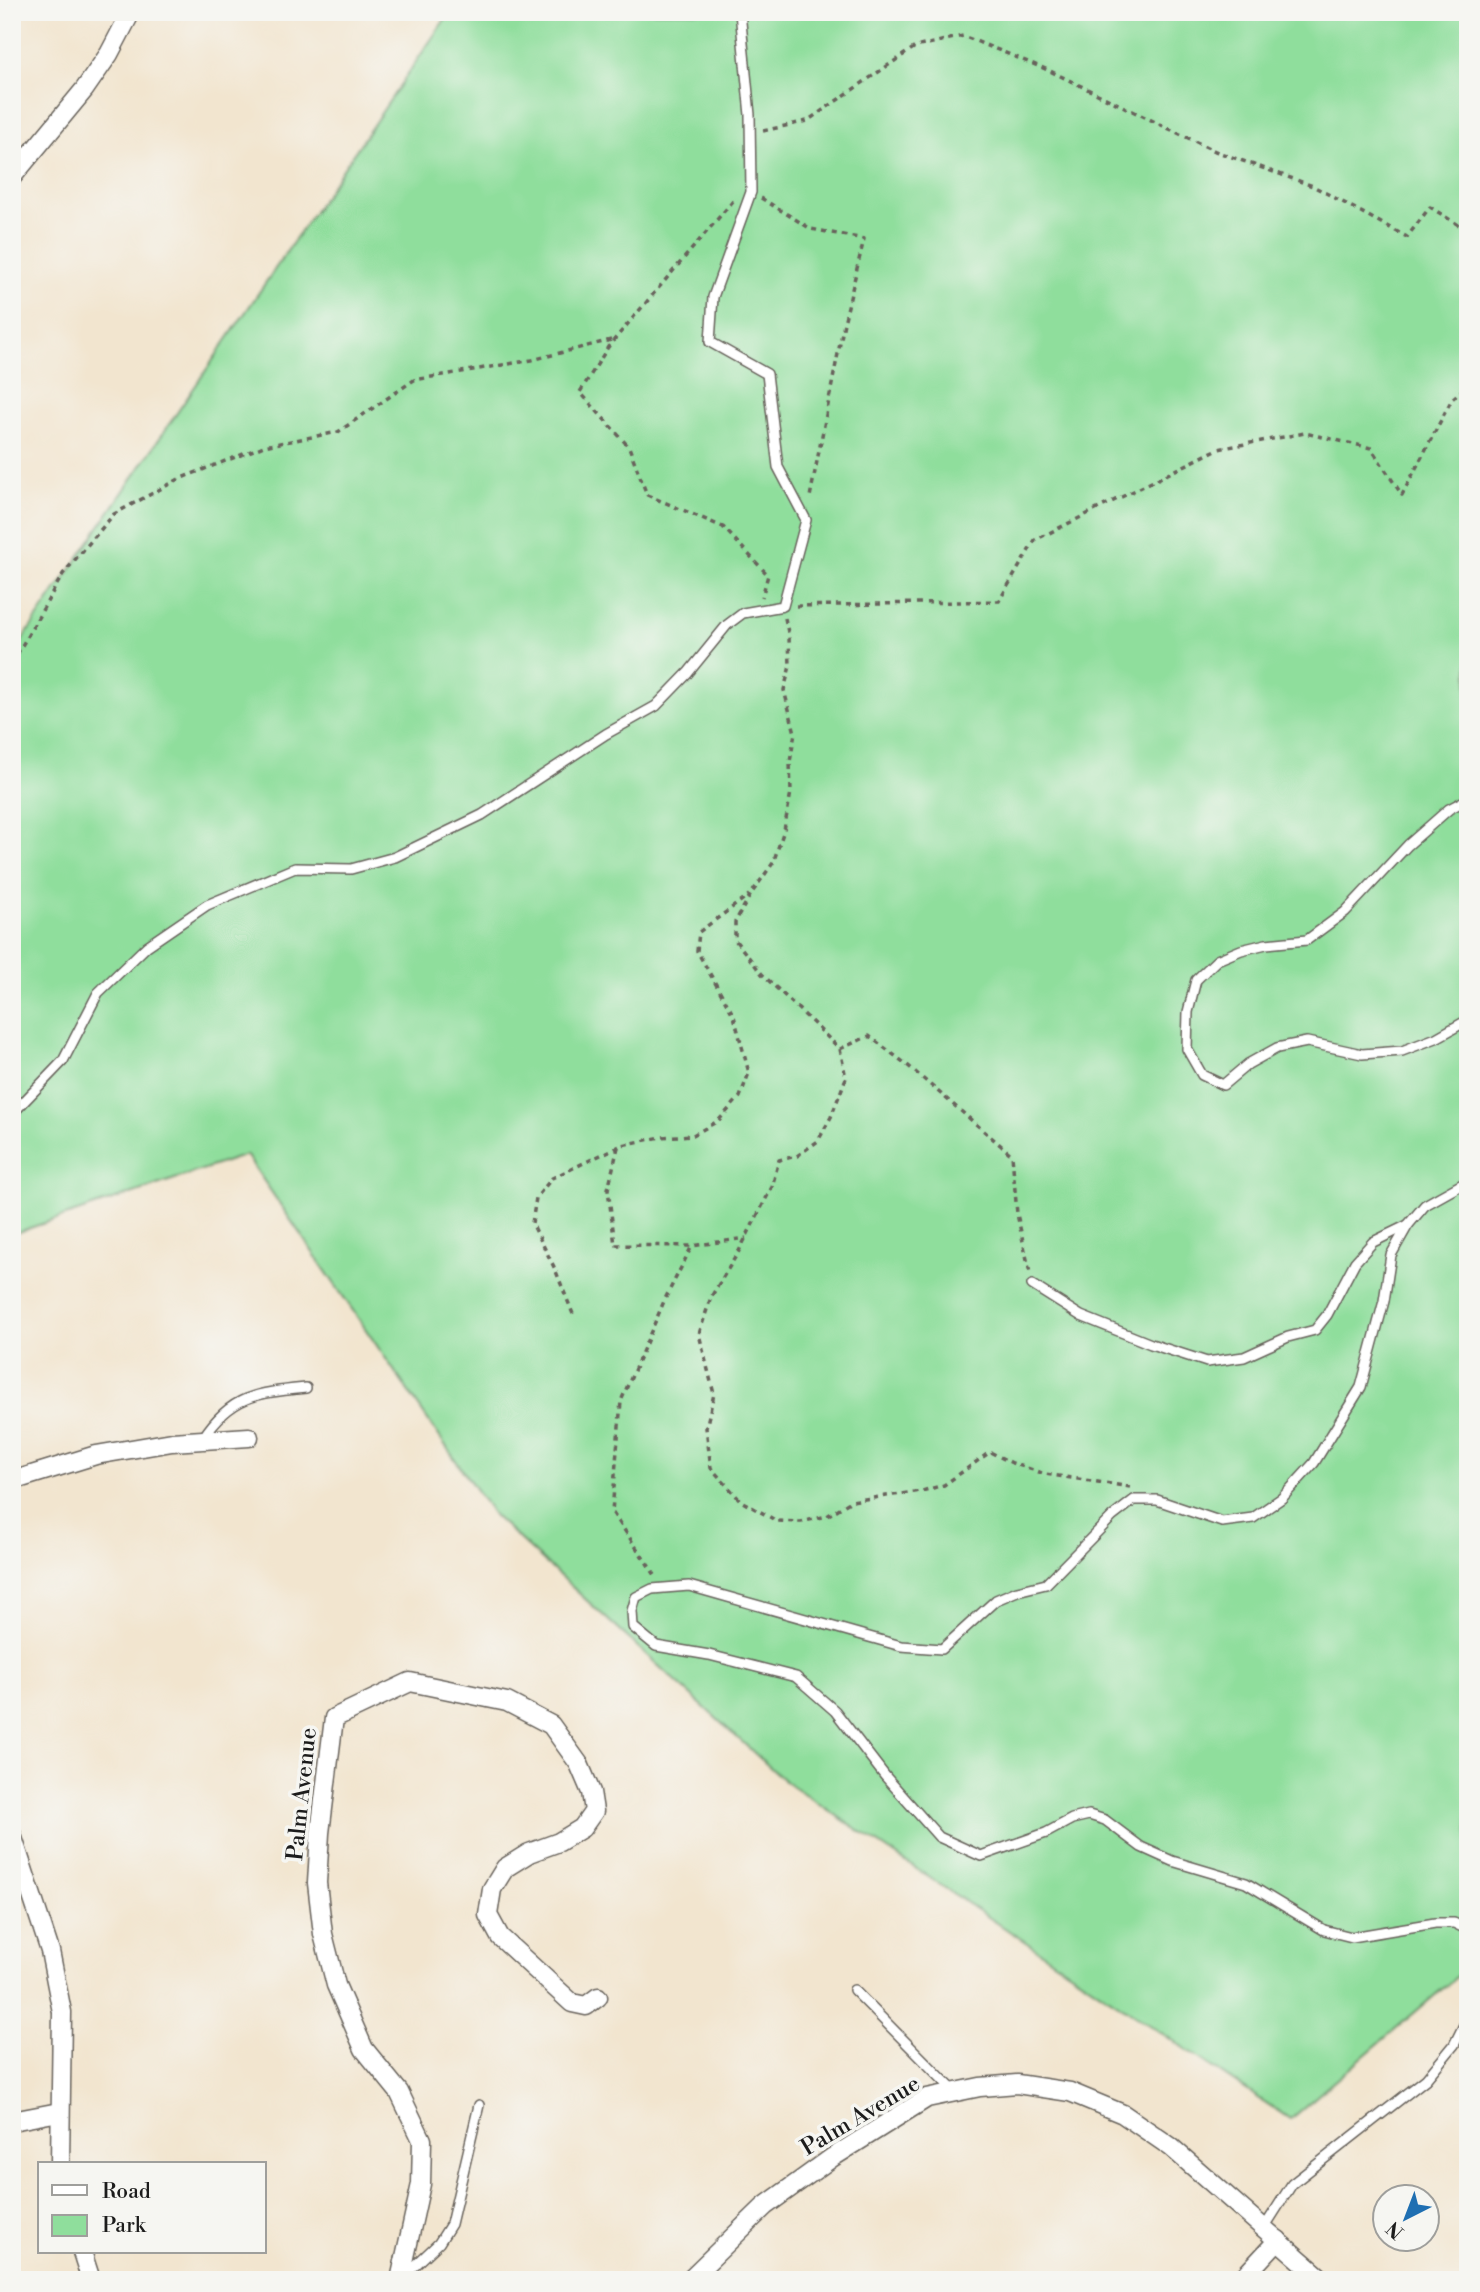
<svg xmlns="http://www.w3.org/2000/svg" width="1480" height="2292" font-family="'Libre Bodoni',serif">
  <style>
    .green { fill: #8fde9c; stroke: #567d5c; stroke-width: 2 }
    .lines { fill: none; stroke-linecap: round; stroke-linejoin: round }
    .lane-casing { stroke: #67625b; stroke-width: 12 }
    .street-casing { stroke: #67625b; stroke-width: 21 }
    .path { stroke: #67625b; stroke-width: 3.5; stroke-dasharray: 5 5; stroke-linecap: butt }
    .lane { stroke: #fff; stroke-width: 9 }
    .street { stroke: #fff; stroke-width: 18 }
    .labels { text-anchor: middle; stroke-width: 7; stroke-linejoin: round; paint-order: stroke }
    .street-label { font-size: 23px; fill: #1c1c1c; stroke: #f6f6f2 }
  </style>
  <rect width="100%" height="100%" fill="#f6f6f2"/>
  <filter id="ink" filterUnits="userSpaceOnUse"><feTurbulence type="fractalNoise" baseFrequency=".0143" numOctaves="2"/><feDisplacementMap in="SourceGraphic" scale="14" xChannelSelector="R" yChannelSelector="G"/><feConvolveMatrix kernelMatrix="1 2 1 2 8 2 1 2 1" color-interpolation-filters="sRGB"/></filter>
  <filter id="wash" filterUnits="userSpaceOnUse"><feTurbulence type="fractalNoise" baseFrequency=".00686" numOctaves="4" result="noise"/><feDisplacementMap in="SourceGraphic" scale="28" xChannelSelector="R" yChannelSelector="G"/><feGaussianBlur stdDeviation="1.57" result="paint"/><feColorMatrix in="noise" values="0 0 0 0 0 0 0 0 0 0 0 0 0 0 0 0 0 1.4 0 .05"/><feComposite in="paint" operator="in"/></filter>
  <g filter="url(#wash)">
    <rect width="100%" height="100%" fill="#f2e5cf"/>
    <polygon class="green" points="450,12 1468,12 1468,1967 1290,2119 785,1781 494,1516 246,1155 12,1234 12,655"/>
  </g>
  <g filter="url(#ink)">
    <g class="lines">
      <defs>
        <g id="lane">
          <polyline points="1468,799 1449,809 1408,845 1345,912 1307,940 1266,944 1241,950 1217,960 1196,980 1188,1012 1187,1049 1202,1075 1223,1085 1248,1064 1277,1048 1307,1042 1362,1054 1402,1051 1436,1038 1468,1020"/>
          <polyline points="12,1114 63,1061 98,993 147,946 207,905 295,868 351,869 395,857 482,815 606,734 656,706 688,673 727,625 743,613 783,606 806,520 778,467 767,374 710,342 713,297 751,192 750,115 740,12"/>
          <polyline points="1468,1181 1425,1205 1408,1225 1391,1255 1384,1301 1361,1387 1314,1463 1282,1498 1253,1518 1222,1522 1157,1500 1134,1500 1112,1517 1046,1584 1017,1591 996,1600 942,1649 901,1646 689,1586 652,1589 636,1597 632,1611 633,1627 656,1646 709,1655 796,1677 835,1711 885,1776 939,1837 981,1856 1046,1833 1072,1819 1089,1815 1105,1820 1141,1847 1172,1861 1246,1883 1324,1930 1352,1937 1435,1923 1454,1923 1468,1930"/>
          <polyline points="1032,1285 1081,1316 1151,1344 1207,1362 1244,1357 1288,1337 1315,1330 1327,1315 1355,1262 1373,1242 1408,1225"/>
          <path d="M203,1438C231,1395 257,1393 306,1388"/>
          <polyline points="854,1990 955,2092"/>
          <polyline points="1264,2228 1292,2184 1426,2079 1454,2045 1468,2017"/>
          <polyline points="404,2276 439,2243 451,2224 479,2105"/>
        </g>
        <g id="street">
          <polyline points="12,177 84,90 109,54 131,12"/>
          <polyline points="12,1481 96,1455 172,1442 249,1437"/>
          <polyline points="12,1835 50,1951 62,2012 60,2164"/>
          <polyline points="12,2121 59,2112"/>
          <polyline points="82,2252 91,2280"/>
          <polyline points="400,2280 421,2184 422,2140 399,2092 364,2049 336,1985 323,1934 317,1883 320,1833 334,1718 410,1682 507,1702 551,1725 579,1764 591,1792 594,1811 582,1828 559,1842 529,1853 505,1868 492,1889 488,1915 500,1937 572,2003 586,2006 598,1997"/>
          <polyline points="689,2280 765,2206 833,2157 927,2098 980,2087 1017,2084 1070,2092 1123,2114 1171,2147 1323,2280"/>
          <polyline points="1241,2280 1278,2240"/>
        </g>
      </defs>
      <use href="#lane" class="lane-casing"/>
      <use href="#street" class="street-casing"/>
      <g class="path">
        <polyline points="763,131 807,121 915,47 963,36 1048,70 1215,151 1313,186 1407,237 1430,207 1468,231"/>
        <polyline points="761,198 811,229 864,239 844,323 810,497"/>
        <polyline points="733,201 608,347 580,392 629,447 647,495 723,527 768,575 762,597"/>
        <polyline points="796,606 999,601 1035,540 1218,449 1305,433 1371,448 1402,495 1452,399 1468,385"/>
        <polyline points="785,618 789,637 790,666 784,690 795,733 790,762 791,792 784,830 773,863 751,894 735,922 735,940 762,974 840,1049 846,1078 831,1117 818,1141 797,1156 779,1160 772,1187 739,1251 711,1297 699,1334 714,1394 706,1428 711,1468 741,1501 777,1521 801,1522 827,1516 851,1501 922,1491 944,1485 990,1452 1012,1463 1045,1474 1130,1487"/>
        <polyline points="12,663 63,574 114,514 179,479 264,446 338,432 414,380 532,360 615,339"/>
        <polyline points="840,1049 869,1036 906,1064 1012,1155 1017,1214 1030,1273"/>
        <polyline points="618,1147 608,1189 615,1245 692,1246 746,1238"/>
        <polyline points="573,1314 555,1269 532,1223 536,1198 552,1178 622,1145 661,1137 693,1135 718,1121 740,1097 749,1073 734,1016 697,951 699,932 749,895"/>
        <polyline points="655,1575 612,1512 621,1401 665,1299 692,1246"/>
      </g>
      <use href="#lane" class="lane"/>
      <use href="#street" class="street"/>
    </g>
  </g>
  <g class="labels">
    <g class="street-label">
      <text transform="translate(301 1794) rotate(-84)" y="8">Palm Avenue</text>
      <text transform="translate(860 2115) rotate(-31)" y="8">Palm Avenue</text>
    </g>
  </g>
  <rect width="1480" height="2292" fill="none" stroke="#f6f6f2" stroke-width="42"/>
  <rect x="38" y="2162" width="228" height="91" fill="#f6f6f2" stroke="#9f9f9c" stroke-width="2"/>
  <rect x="52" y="2185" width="35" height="10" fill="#ffffff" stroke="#9f9f9c" stroke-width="2"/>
  <text x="102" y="2198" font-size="21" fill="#1c1c1c">Road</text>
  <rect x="52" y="2215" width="35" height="21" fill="#8fde9c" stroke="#9f9f9c" stroke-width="2"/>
  <text x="102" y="2232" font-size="21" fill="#1c1c1c">Park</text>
  <g transform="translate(1406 2218) rotate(222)"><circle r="33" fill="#f6f6f2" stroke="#9f9f9c" stroke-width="2"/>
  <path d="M0-5L12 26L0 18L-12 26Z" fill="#1f6fb2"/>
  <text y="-10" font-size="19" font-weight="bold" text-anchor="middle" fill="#1c1c1c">N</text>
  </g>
</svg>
